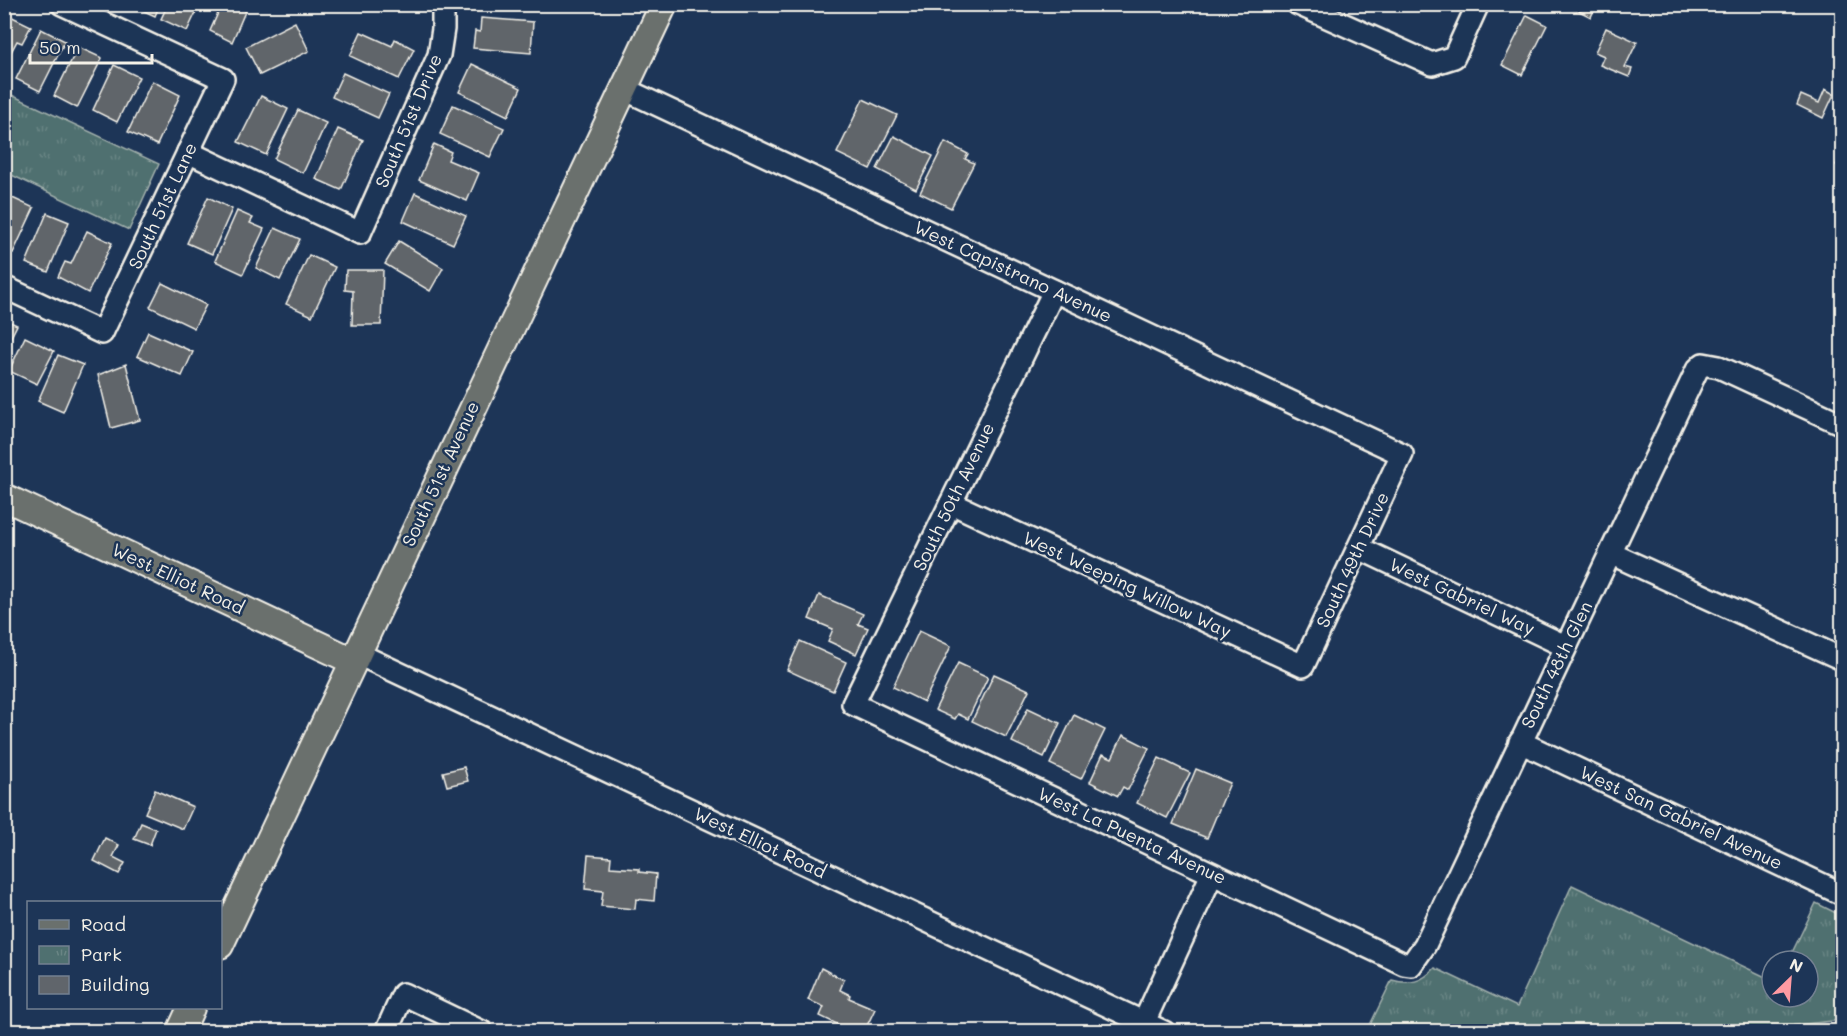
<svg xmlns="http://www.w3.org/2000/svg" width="1847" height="1036" font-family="Mali,sans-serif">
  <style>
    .park { fill: url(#park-tufts); stroke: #a2b0ac; stroke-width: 1.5 }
    .building { fill: #60656b; stroke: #f4f1e8; stroke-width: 1.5 }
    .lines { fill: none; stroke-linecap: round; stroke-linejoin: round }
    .minor-casing { stroke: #f4f1e8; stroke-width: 26 }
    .major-casing { stroke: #f4f1e8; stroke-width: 30 }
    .minor { stroke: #1d3557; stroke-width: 21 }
    .major { stroke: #6a706d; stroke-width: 26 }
    .labels { text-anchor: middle; stroke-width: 5; stroke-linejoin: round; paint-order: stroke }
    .street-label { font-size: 18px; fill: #f4f1e8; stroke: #1d3557 }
  </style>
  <defs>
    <pattern id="park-tufts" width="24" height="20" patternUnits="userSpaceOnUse" patternTransform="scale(1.5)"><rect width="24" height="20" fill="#4f7070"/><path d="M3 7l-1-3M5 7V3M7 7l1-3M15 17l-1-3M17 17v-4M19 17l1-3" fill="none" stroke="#698584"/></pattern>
  </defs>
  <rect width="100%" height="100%" fill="#1d3557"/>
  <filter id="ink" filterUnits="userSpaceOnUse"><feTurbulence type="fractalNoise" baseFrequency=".0167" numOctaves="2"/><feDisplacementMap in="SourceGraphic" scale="12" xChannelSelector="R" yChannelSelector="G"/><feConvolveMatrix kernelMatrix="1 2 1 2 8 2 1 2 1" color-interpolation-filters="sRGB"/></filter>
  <g filter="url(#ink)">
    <g class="park">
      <polygon points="5,92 159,164 129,230 5,172"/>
      <path d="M1572,885L1772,980V997H1808V961H1788L1816,903L1842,916V1020L1733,1032L1367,1031L1392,980C1410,985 1422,982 1435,968L1517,1007Z"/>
    </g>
    <g class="building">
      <polygon points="129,4 160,4 155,16"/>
      <polygon points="168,4 200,4 187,31 161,19"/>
      <polygon points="222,4 242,4 247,7 232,42 210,31"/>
      <polygon points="1565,4 1594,4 1596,5 1591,17"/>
      <polygon points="4,13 31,26 22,43 17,41 4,65"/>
      <polygon points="1527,15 1547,25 1522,75 1502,65"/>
      <polygon points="481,18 533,22 531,53 473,48 475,31 480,32"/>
      <polygon points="295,22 309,51 260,75 246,47"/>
      <polygon points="1606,28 1637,42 1625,67 1632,69 1629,77 1600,65 1604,56 1595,52"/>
      <polygon points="41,29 65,41 40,91 16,79"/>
      <polygon points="361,32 392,46 395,39 414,49 399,79 350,56"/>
      <polygon points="78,47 102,58 77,108 54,96"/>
      <polygon points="472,64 521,88 508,116 459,92"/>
      <polygon points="114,65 139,77 117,122 93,110"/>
      <polygon points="343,73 389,94 378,118 332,97"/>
      <polygon points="152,81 180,95 157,145 128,132"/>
      <polygon points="1825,89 1834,94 1823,118 1797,105 1801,95 1819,103"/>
      <polygon points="261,96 288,109 266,155 238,142"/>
      <polygon points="863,99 897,115 870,169 837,153"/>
      <polygon points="453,105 504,128 490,157 440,134"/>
      <polygon points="298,110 326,123 303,173 274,159"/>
      <polygon points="338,129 363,140 341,190 316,179"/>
      <polygon points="894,136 933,156 916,189 877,169"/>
      <polygon points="945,142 968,154 965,159 974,163 951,208 920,193"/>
      <polygon points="434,144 451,152 448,160 479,173 467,201 419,180"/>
      <polygon points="1842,150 1842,168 1836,165"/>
      <polygon points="415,193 466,216 453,244 403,221"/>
      <polygon points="6,195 34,208 13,253 4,249"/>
      <polygon points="208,197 232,209 212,254 187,243"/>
      <polygon points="237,211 253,218 250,223 264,229 243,274 215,261"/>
      <polygon points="47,213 69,222 48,272 26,263"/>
      <polygon points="275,228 300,239 280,280 256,268"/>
      <polygon points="87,231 112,243 88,293 58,277 65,262 71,264"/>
      <polygon points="399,241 443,268 430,291 385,264"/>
      <polygon points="309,255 335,267 312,316 286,304"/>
      <polygon points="346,270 383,270 381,325 352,325 353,291 345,290"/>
      <polygon points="162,283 206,305 194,328 150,307"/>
      <polygon points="6,320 17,325 4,351 4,322"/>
      <polygon points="148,332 193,352 182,376 137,356"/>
      <polygon points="25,337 54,351 37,384 9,371"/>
      <polygon points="58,355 83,365 63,412 38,401"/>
      <polygon points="126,364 140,420 111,428 98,375"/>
      <polygon points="819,595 863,614 858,624 868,628 856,654 828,641 833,629 809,619"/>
      <polygon points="919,631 951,646 924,702 893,687"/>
      <polygon points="800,641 846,662 833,691 787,670"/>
      <polygon points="958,663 988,677 968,719 958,714 955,719 935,710"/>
      <polygon points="994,674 1029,690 1006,737 972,721"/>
      <polygon points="1028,708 1060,723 1044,757 1012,742"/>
      <polygon points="1074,715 1105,730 1081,779 1050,764"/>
      <polygon points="1123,735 1149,748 1128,790 1123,787 1118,796 1090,782 1103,754 1112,758"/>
      <polygon points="1159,758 1190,773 1167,818 1137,803"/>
      <polygon points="464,767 468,781 447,786 443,772"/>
      <polygon points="1196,769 1230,783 1207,838 1173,824"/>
      <polygon points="155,790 193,807 183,829 145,813"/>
      <polygon points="141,823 156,829 150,845 134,839"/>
      <polygon points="105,838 119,845 113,857 125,863 119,874 94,861"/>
      <polygon points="588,855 611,857 610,867 639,869 639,872 656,874 654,901 636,899 635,909 601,906 603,891 585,889"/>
      <polygon points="821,968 844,980 840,990 850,995 849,998 875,1009 864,1032 842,1031 843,1027 820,1016 824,1007 808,1000"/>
    </g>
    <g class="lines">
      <defs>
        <g id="minor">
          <polyline points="1298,4 1432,64 1454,57 1478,4"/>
          <polyline points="624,89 1402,454 1303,666 951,503"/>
          <polyline points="188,152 360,233 439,55 443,29 443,4"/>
          <polyline points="4,287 102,333 223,79 62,4"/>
          <polyline points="1054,291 853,704 1404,964 1411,965 1425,945 1697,370 1703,364 1719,367 1842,424"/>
          <polyline points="1359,548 1565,646"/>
          <polyline points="1612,554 1842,659"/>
          <polyline points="356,653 1164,1032"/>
          <polyline points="1520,742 1842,894"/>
          <polyline points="1144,1022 1212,874"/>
          <polyline points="386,1032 403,994 482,1032"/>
        </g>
        <g id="major">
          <polyline points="4,497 353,661"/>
          <polyline points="220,945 664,4"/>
          <polyline points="180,1032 191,1008"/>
        </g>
      </defs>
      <use href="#minor" class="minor-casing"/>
      <use href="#major" class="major-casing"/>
      <use href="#minor" class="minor"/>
      <use href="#major" class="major"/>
    </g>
  </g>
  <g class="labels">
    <g class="street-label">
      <text transform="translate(409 121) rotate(-67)" y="6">South 51st Drive</text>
      <text transform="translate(163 206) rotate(-65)" y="6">South 51st Lane</text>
      <text transform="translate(1013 272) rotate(25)" y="6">West Capistrano Avenue</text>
      <text transform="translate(441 474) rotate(-65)" y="6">South 51st Avenue</text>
      <text transform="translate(954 497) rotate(-64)" y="6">South 50th Avenue</text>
      <text transform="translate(1353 560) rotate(-65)" y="6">South 49th Drive</text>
      <text transform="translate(178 579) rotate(25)" y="6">West Elliot Road</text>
      <text transform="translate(1127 585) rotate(25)" y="6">West Weeping Willow Way</text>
      <text transform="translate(1462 597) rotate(25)" y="6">West Gabriel Way</text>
      <text transform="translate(1557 665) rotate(-64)" y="6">South 48th Glen</text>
      <text transform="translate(1681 818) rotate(25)" y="6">West San Gabriel Avenue</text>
      <text transform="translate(1132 836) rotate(25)" y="6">West La Puenta Avenue</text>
      <text transform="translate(760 843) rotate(25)" y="6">West Elliot Road</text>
    </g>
  </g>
  <rect width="1847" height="1036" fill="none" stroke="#1d3557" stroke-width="24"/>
  <rect x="12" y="12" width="1823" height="1012" fill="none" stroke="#f4f1e8" stroke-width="2" filter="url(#ink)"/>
  <rect x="27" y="901" width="195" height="108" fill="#1d3557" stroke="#738091" stroke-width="1.5"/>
  <rect x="39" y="920" width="30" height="9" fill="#6a706d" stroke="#738091" stroke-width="1.5"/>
  <text x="81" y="931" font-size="18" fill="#f4f1e8">Road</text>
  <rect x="39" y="946" width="30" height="18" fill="url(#park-tufts)" stroke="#738091" stroke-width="1.5"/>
  <text x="81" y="961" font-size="18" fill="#f4f1e8">Park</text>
  <rect x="39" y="976" width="30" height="18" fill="#60656b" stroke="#738091" stroke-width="1.5"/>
  <text x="81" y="991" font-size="18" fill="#f4f1e8">Building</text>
  <g transform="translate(1790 979) rotate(25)"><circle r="28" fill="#1d3557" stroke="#738091" stroke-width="1.5"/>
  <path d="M0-4.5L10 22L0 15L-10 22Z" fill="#ff9aa2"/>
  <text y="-9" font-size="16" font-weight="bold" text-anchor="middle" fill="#f4f1e8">N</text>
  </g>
  <path d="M30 54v9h122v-9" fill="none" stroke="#f4f1e8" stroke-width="3"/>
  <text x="39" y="54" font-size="18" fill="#f4f1e8" stroke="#1d3557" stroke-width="4.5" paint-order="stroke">50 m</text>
</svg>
